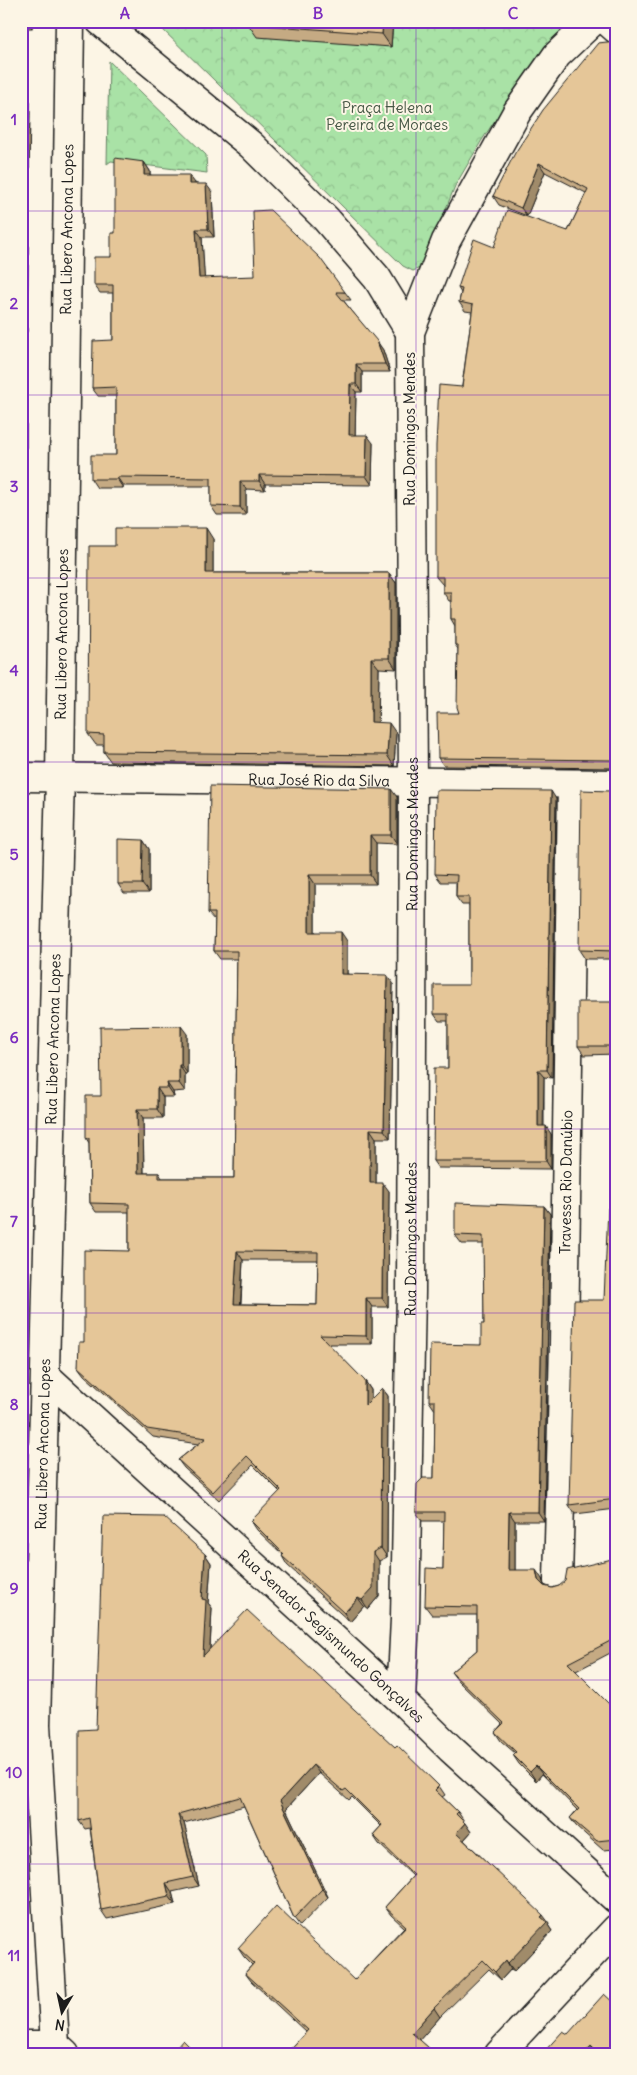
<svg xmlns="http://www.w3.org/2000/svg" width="637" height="2075" font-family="Delius,sans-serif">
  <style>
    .forest { fill: url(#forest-crowns); stroke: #627f61 }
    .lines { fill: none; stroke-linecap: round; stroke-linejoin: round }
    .minor-casing { stroke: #1c1c1c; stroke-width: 31 }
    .minor { stroke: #fcf5e5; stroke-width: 28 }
    .wall { fill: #c5aa83; stroke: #1c1c1c; fill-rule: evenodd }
    .shaded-wall { fill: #a08b6a; stroke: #1c1c1c }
    .building { fill: #e5c698; stroke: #1c1c1c; fill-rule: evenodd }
    .grid { fill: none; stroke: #7b2cbf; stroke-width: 1; stroke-opacity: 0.55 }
    .labels { text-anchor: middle; stroke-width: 4; stroke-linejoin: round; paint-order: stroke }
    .park-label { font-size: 15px; fill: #465745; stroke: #fcf5e5 }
    .street-label { font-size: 15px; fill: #1c1c1c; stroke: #fcf5e5 }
    .neatline { fill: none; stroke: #7b2cbf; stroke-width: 2 }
    .grid-label { font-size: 16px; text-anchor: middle; font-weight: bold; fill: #7b2cbf }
  </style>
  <defs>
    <pattern id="forest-crowns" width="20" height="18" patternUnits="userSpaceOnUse" patternTransform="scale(1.25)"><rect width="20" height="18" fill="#a9e2a6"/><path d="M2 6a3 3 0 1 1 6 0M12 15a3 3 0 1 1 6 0" fill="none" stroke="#91c18e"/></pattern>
  </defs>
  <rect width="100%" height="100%" fill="#fcf5e5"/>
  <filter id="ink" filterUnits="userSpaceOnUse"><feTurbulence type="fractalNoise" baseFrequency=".02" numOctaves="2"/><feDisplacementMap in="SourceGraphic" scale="10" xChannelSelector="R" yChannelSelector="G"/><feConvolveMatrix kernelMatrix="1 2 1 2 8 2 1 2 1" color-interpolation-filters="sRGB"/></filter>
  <g filter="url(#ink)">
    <g class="forest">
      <polygon points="154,21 570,21 529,69 482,140 455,186 424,263 420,268 413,271 403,266"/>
      <polygon points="109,61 206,155 207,173 111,161 107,164"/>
    </g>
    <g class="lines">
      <defs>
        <g id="minor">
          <polyline points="100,21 251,145 326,219 377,278 410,332"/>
          <polyline points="607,21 616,29"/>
          <path id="s1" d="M21,777L616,784"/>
          <path id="s2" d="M46,1376L401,1700L451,1749L616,1899"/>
          <path id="s3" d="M558,1581L564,1343L572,784"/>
          <path id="s4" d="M401,1700L405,1619L411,1292L413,782L410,332L446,241L517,112L557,55L593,21"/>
          <polyline points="21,2045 55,2045"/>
          <path id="s5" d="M65,2054L55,2045L36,1725L60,777L70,21"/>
          <polyline points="499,2054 616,1929"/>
        </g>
      </defs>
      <use href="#minor" class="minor-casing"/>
      <use href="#minor" class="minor"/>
    </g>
    <g class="wall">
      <rect x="21" y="21" width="11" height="7"/>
      <polygon points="393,21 391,47 257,37 248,24"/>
      <polygon points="616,41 616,768 444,766 438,758 459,713 458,649 455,645 455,626 451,619 451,601 449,601 443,592 443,585 436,577 472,312 465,311 459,302 461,293 458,288 494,247 568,231 586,193 545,172 527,216 499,205 493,196"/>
      <polygon points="21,93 30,102 27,332 21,332"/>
      <polygon points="144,162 150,171 150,175 195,183 212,192 214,237 202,237 204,278 345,292 351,300 343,300 383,350 390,372 362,372 362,392 356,392 355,435 373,443 372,485 265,484 265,490 246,489 246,515 217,515 211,506 211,486 123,486 123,488 97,488 91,479 116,455 116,396 98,396 92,388 113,340 113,293 100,293 94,285 111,257 115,233"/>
      <polygon points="21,402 26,409 26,511 21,511"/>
      <polygon points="213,539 213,573 389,573 396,583 396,669 379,668 378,723 396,733 394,766 111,762 104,752 104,745 96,745 88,734 115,546"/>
      <polygon points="616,789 616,959 585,959 579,950 610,791"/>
      <path d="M397,797V844L376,843V884H315V932L347,941V974L393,983L390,1138H376V1183L389,1191L388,1307H372V1344H328L365,1381L371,1390V1399L382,1388L388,1396L387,1557L379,1561V1596L368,1609L364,1606L350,1622L287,1565L282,1556L283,1555L257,1530L251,1521L280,1492L253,1465L219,1500L184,1468L178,1460L198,1444L153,1437L84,1375L78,1367L84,1342L129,1251V1212H96L90,1203L89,1143L86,1138L101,1096L187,1034V1073L185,1074V1091L173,1092L174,1097H163V1118H143L144,1173H159L162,1178H234L237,959H220L214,951L215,921L208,913ZM243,1260H318L317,1305L241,1304Z"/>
      <polygon points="556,799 552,1078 544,1077 544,1126 551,1134 551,1169 438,1168 433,1161 448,1068 448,1021 439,1021 434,1014 469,985 469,905 462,905 456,897 456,882 441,882 435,874"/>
      <polygon points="143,840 149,849 149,893 124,893 118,884"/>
      <polygon points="616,1002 616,1054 584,1055 578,1046"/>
      <polygon points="544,1206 550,1214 544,1521 515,1521 515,1570 542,1579 544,1585 552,1588 559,1586 616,1558 616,1650 576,1671 609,1704 616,1698 616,1849 603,1850 576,1826 570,1818 577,1810 542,1774 536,1781 519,1764 513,1755 515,1753 501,1741 495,1732 502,1724 458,1681 451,1672 477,1650 477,1615 432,1615 425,1606 443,1569 444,1521 422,1521 416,1512 434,1478 435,1410 429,1401 481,1345 484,1324 484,1244 462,1244 455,1235"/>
      <polygon points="616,1208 616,1509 575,1514 569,1505 604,1300"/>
      <polygon points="205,1554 211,1563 208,1603 212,1608 210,1650 395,1747 439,1786 445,1795 442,1797 458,1812 464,1821 463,1821 471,1832 464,1840 549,1923 548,1925 552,1931 514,1971 511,1969 501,1980 489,1969 440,2017 419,2040 429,2048 432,2054 286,2054 306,2032 251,1981 245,1973 252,1965 244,1957 238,1948 354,1980 404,1927 391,1915 385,1907 413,1876 379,1844 373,1835 381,1826 352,1797 349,1800 319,1773 286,1809 328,1897 300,1926 294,1918 244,1806 184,1823 199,1886 172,1892 175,1904 107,1919 101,1910 90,1828 85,1829 79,1821 96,1729"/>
    </g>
    <g class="shaded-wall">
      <polygon points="27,21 32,21 32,28"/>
      <polygon points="383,21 393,21 391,47 382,34"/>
      <polygon points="24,93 30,102 27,332 21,323"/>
      <polygon points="144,162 150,171 150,183 144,175"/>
      <polygon points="539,163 545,172 527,216 521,208"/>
      <polygon points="189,175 195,183 195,192 189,184"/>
      <polygon points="206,184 212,192 214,237 208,229"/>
      <polygon points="196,229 202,237 205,286 199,278"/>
      <polygon points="377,341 383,350 390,372 385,364"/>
      <polygon points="356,364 362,372 362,392 356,384"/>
      <polygon points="350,384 356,392 355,443 349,435"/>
      <polygon points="21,402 26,409 26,511 21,505"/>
      <polygon points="367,435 373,443 372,485 366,476"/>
      <polygon points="259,475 265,484 265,490 259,481"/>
      <polygon points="117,477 123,486 123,488 117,479"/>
      <polygon points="240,481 246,489 246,515 240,507"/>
      <polygon points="206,528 213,539 213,583 206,573"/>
      <polygon points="21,558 25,563 23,761 21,759"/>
      <polygon points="389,573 396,583 396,669 389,658"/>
      <polygon points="371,658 379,668 378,733 371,722"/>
      <polygon points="389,723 396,733 394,766 387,755"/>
      <polygon points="391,789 397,797 397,844 391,835"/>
      <polygon points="551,791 556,799 552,1078 547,1070"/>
      <polygon points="370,835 376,843 376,884 370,875"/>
      <polygon points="143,840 149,849 149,893 142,884"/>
      <polygon points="309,875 315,884 315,941 309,932"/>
      <polygon points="341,932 347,941 347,983 341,974"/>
      <polygon points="387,975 393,983 390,1138 384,1130"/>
      <polygon points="21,1008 24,1012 23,1059 21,1056"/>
      <polygon points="181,1026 187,1034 187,1073 181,1065"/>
      <polygon points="179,1065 185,1074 185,1091 179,1083"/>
      <polygon points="538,1070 544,1077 543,1134 538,1126"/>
      <polygon points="167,1083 173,1092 174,1097 168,1088"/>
      <polygon points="157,1088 163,1097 163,1118 157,1109"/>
      <polygon points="137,1109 143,1118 144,1182 138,1173"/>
      <polygon points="546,1126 551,1134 551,1169 546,1161"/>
      <polygon points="370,1129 376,1138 376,1191 370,1183"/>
      <polygon points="383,1183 389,1191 388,1307 382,1298"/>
      <polygon points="544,1206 550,1214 544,1521 538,1512"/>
      <polygon points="237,1251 243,1260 240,1312 234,1304"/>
      <polygon points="366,1298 372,1307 372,1344 366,1336"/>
      <polygon points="365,1381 371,1390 371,1414 365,1405"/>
      <polygon points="382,1388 388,1396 387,1557 381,1548"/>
      <polygon points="509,1512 515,1521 515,1578 508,1570"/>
      <polygon points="21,1539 22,1540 21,1573"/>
      <polygon points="373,1552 379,1561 379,1596 368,1609 362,1600"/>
      <polygon points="205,1554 211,1563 208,1603 212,1608 209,1665 203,1656 202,1599"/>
      <polygon points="536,1570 542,1579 545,1589 538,1580"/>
      <polygon points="358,1598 364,1606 350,1622 344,1613"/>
      <polygon points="313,1765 319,1773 286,1809 328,1897 322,1889 280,1801"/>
      <polygon points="536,1766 542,1774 536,1781 530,1772"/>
      <polygon points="178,1814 184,1823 199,1886 193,1877"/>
      <polygon points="465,1823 471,1832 462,1842 456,1833"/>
      <polygon points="166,1883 172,1892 175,1904 169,1896"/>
      <polygon points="543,1915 549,1923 548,1925 552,1931 514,1971 508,1963"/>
      <polygon points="506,1960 511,1969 501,1980 495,1972"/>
      <polygon points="434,2008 440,2017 418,2042 412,2033"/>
      <polygon points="591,2046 596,2054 584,2054"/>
      <polygon points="429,2048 432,2054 424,2054"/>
    </g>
    <g class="building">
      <polygon points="248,21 383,21 382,34 248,24"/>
      <polygon points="616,41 616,761 610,760 438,758 437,713 459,713 457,707 458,645 455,645 455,619 451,619 451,592 443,592 443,577 436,577 436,446 439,385 462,387 473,305 459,302 462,289 458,288 474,239 494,247 507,210 568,231 588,189 539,163 521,208 493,196 515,153 543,110 598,43"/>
      <polygon points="21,93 24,93 21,303"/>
      <polygon points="115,158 144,162 144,175 189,175 189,184 206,184 208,229 196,229 199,278 255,276 253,211 270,210 320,258 345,292 336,292 377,341 385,364 356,364 356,384 350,384 349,435 367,435 366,476 259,475 259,481 240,481 240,507 211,506 211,478 117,477 117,479 91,479 91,455 116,455 116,387 92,388 93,341 113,340 113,285 94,285 94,257 111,257 111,233 115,233"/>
      <polygon points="115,528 206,528 206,573 389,573 389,658 371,658 371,722 389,723 387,755 104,752 104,735 88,734 89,546 115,546"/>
      <path d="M210,786L391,789V835H370V875H309V932H341V974L387,975L384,1130L370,1129V1183H383L382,1298H366V1336L320,1335L365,1381V1405L382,1388L381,1548L373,1552V1588L362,1600L358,1598L344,1613L282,1556L284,1554L251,1521L281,1490L247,1456L213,1492L178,1460L206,1438L147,1429L78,1367L79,1342H84V1250L129,1251V1204L90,1203L89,1138H86V1096H101L100,1027L181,1026V1065H179V1083H167L168,1088H157V1109H137L138,1173H159V1178H234L237,951H214L215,913H208ZM237,1251L318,1252L317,1305L234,1304Z"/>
      <polygon points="616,789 616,951 579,950 581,790 610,791"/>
      <polygon points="436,790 551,791 547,1070 538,1070 538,1126 546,1126 546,1161 433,1161 434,1068 448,1068 448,1014 434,1014 434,985 469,985 469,897 456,897 457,875 435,874"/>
      <polygon points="118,839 143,840 142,884 118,884"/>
      <rect x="578" y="1002" width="38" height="44"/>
      <polygon points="455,1203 544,1206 538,1512 509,1512 508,1570 536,1570 538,1580 544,1586 552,1588 559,1586 565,1581 567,1570 616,1558 616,1638 568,1663 609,1704 616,1698 616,1839 597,1841 570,1818 579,1809 536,1766 530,1772 513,1755 516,1752 495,1732 504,1723 451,1672 477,1650 477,1607 425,1606 426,1568 443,1569 444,1512 416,1512 417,1484 423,1478 434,1478 435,1401 429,1401 430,1344 481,1345 481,1324 484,1324 483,1236 455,1235"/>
      <polygon points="608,1208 616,1208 616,1499 569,1505 574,1300 604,1300"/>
      <polygon points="103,1516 164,1517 205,1554 202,1599 206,1600 203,1656 247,1610 395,1747 397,1745 439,1786 435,1790 458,1812 456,1814 465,1823 456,1833 543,1915 541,1917 547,1922 508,1963 506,1960 495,1972 483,1960 434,2008 412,2033 429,2048 424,2054 286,2054 308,2030 245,1973 254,1963 238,1948 276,1906 354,1980 406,1926 385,1907 414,1875 373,1835 382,1825 346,1789 343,1791 313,1765 280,1801 322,1889 294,1918 240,1797 178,1814 193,1877 166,1883 169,1896 101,1910 89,1818 79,1821 79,1730 96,1729"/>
      <polygon points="604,1994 616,2005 616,2054 599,2054 591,2046 584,2054 542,2054 563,2031 568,2034"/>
      <polygon points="183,2040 197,2054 171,2054"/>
    </g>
  </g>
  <path class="grid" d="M222,21V2054M416,21V2054M21,211H616M21,395H616M21,578H616M21,762H616M21,946H616M21,1129H616M21,1313H616M21,1497H616M21,1680H616M21,1864H616"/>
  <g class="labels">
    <g class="park-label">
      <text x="387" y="113">Praça Helena<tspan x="387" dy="17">Pereira de Moraes</tspan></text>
    </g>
    <g class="street-label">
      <text dy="5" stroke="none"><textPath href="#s5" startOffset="1830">Rua Libero Ancona Lopes</textPath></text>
      <text transform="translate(410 429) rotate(-90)" y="5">Rua Domingos Mendes</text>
      <text dy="5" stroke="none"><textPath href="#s5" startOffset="1425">Rua Libero Ancona Lopes</textPath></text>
      <text dy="5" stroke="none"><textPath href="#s1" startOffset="298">Rua José Rio da Silva</textPath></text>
      <text dy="5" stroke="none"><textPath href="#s4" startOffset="866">Rua Domingos Mendes</textPath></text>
      <text dy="5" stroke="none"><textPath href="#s5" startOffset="1020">Rua Libero Ancona Lopes</textPath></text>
      <text dy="5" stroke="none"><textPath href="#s3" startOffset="399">Travessa Rio Danúbio</textPath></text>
      <text dy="5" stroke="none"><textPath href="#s4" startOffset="461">Rua Domingos Mendes</textPath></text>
      <text dy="5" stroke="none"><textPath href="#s5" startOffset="615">Rua Libero Ancona Lopes</textPath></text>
      <text dy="5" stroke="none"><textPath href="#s2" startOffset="386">Rua Senador Segismundo Gonçalves</textPath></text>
    </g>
  </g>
  <rect width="637" height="2075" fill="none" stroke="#fcf5e5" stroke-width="55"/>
  <g transform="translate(62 2012) rotate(189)" stroke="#fcf5e5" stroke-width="4" paint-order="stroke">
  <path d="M0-4L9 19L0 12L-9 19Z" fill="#1c1c1c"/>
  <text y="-8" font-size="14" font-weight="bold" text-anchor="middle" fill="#1c1c1c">N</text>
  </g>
  <rect x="28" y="28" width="582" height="2020" class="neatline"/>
  <g class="grid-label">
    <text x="125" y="19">A</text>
    <text x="318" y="19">B</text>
    <text x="513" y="19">C</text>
    <text x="14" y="125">1</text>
    <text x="14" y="309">2</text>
    <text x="14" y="492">3</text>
    <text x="14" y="676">4</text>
    <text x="14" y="860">5</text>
    <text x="14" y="1043">6</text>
    <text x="14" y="1227">7</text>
    <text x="14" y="1410">8</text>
    <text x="14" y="1594">9</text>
    <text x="14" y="1778">10</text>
    <text x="14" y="1961">11</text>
  </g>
</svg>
